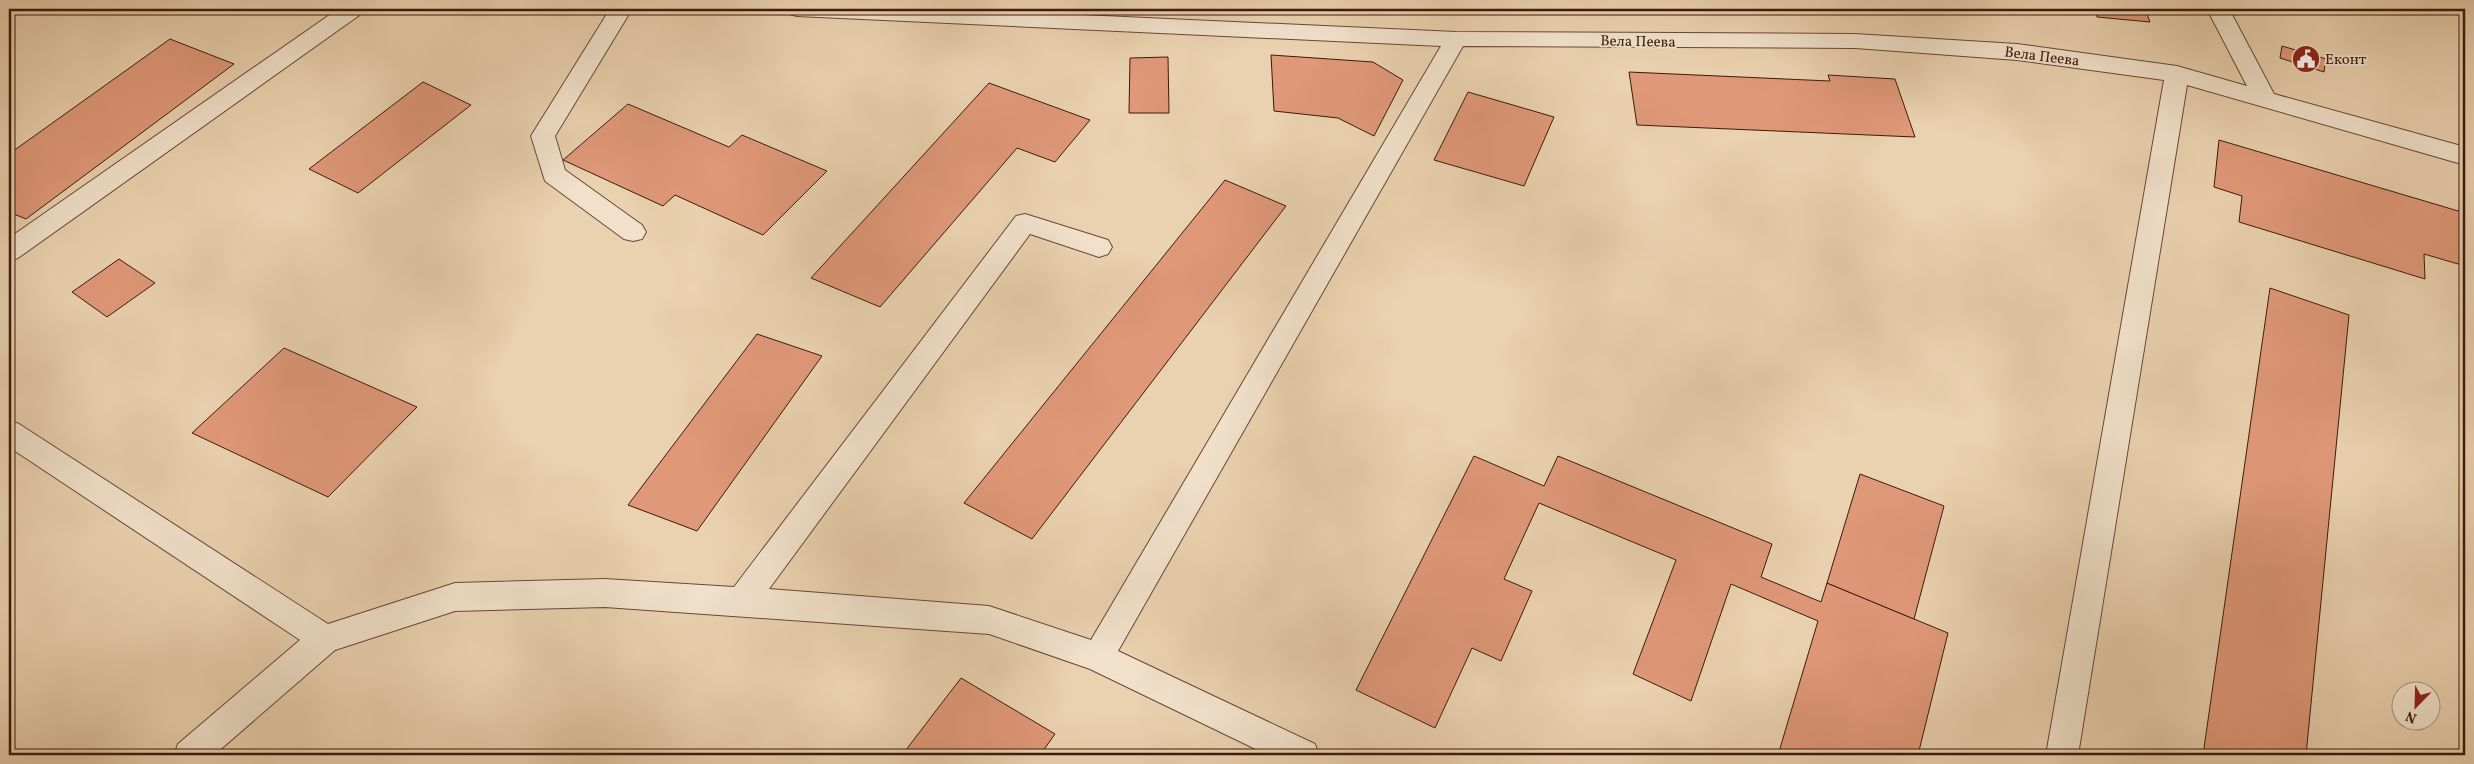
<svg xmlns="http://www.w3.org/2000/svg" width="2474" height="764" font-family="Vollkorn,serif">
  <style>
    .building { fill: #df9878; stroke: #3d1a0c }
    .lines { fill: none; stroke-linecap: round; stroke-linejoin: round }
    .minor-casing { stroke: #684835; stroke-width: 2 }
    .minor { fill: #f1e1cb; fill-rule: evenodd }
    .labels { text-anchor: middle; stroke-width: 4; stroke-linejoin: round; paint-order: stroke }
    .street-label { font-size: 15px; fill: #3d1a0c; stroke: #f1e1cb }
    .poi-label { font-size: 15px; fill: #3d1a0c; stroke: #f1e1cb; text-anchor: start }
  </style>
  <rect width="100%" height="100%" fill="#ead1af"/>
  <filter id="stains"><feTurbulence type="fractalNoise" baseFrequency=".004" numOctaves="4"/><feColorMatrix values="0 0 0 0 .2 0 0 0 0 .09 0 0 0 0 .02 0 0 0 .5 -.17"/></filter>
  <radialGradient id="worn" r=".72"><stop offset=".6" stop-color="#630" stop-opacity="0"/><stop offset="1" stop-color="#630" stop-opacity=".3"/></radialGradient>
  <g class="building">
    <polygon points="2095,9 2145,9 2150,22 2097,17"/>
    <polygon points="170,39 234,64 26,219 9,212 9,154"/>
    <polygon points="2282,46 2326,59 2324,72 2280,58"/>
    <polygon points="1271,55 1373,62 1403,80 1374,136 1338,118 1274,111"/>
    <polygon points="1168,57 1169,113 1129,113 1130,58"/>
    <polygon points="1629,72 1830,81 1828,75 1895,79 1915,137 1637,125"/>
    <polygon points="423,82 471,105 358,193 309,169"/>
    <polygon points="989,83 1090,120 1055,162 1017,148 880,307 811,278"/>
    <polygon points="1468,92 1554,117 1524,186 1434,160"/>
    <polygon points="628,104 729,147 742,135 827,171 763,235 675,195 663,206 563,160"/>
    <polygon points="2219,140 2465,213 2465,266 2424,254 2425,279 2239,222 2242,196 2214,187"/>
    <polygon points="1225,180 1286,206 1032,539 964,503"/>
    <polygon points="119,259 155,283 107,317 72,292"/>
    <polygon points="2270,288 2349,315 2306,755 2203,755"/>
    <polygon points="757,334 822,356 697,531 628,505"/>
    <polygon points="284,348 417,407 328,497 192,433"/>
    <polygon points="1474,456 1544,486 1558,456 1772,544 1761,577 1821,602 1827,583 1948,633 1918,755 1778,755 1818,621 1731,584 1691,701 1633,674 1676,560 1539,503 1504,579 1532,591 1501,661 1472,648 1435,728 1356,690"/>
    <polygon points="1860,474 1944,506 1914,619 1827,583"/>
    <polygon points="961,678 1055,734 1040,755 902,755"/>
  </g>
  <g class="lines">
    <defs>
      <g id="minor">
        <polygon points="338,9 364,9 361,14 18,258 9,261 9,238"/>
        <polygon points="610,9 632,9 555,136 565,170 642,225 646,232 642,239 633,241 624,239 545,181 531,136"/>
        <polygon points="786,9 950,9 1456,32 1855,34 2017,44 2177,66 2247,86 2207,9 2229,9 2274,94 2465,147 2465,165 2187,85 2078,755 2046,755 2164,80 2017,60 1855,48 1463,46 1118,651 1315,744 1319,755 1268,755 1090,669 989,634 605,607 455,611 335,650 214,755 174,755 178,744 300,640 9,447 9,420 19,424 328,624 455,583 605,579 734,587 1016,216 1025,214 1108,240 1112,247 1108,254 1099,257 1030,234 769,589 989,606 1091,640 1441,46 797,16 789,14"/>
      </g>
    </defs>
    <use href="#minor" class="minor-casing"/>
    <use href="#minor" class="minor"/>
  </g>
  <defs>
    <symbol id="civic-disc" viewBox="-11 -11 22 22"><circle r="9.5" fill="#8f2418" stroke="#f1e1cb"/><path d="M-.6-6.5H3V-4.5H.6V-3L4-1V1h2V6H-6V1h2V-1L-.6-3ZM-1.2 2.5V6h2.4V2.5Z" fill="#fff"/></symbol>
  </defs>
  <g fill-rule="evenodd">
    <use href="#civic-disc" x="2290" y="43" width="32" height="32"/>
  </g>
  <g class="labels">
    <g class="street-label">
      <text transform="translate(1638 41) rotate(1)" y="5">Вела Пеева</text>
      <text transform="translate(2042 56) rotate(7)" y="5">Вела Пеева</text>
    </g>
    <g class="poi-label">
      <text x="2325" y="64">Еконт</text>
    </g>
  </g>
  <rect width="2474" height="764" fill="none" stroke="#ead1af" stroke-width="30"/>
  <rect x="10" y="10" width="2454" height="744" fill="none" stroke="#3d1a0c" stroke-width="2.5"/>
  <rect x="15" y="15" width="2444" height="734" fill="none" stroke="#3d1a0c"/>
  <g transform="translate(2416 706) rotate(203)"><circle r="24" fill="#f1e1cb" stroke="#a9917f"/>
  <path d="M0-4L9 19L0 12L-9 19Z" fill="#8f2418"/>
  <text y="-8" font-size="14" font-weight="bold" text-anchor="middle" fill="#3d1a0c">N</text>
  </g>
  <rect width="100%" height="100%" filter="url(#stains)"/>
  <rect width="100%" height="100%" fill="url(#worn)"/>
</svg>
